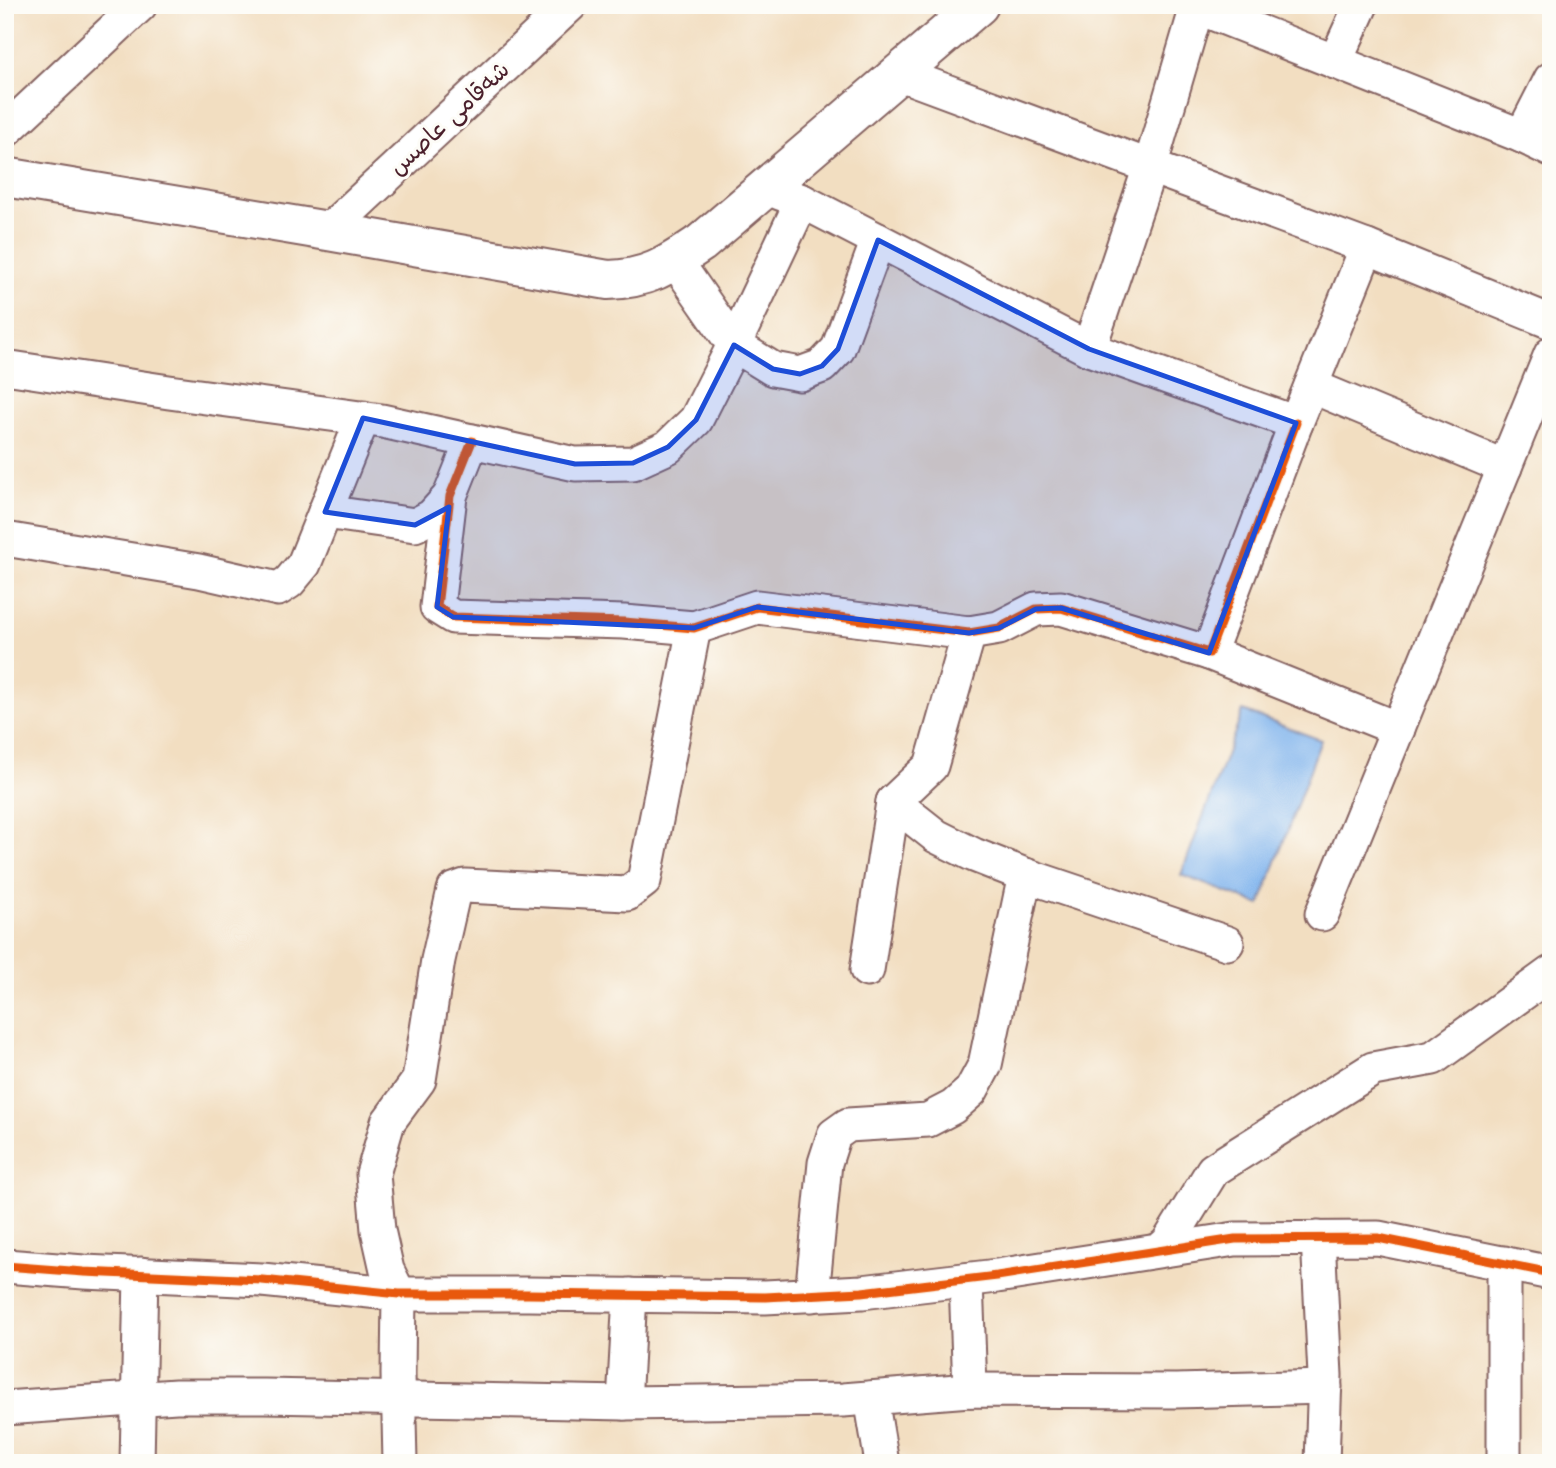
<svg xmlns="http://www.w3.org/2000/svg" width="1556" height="1468" font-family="'Balsamiq Sans','Playpen Sans Arabic',sans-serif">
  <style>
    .water { fill: #7fb3ed; stroke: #64698c; stroke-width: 2 }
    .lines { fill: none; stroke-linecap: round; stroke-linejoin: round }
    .minor-casing { stroke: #856260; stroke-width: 37 }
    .tertiary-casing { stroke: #856260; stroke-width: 42 }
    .minor { stroke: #fff; stroke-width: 33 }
    .tertiary { stroke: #fff; stroke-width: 38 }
    .cycleway-casing { stroke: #fdfcf7; stroke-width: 13 }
    .cycleway { stroke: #e8590c; stroke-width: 9 }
    .marked { fill: #1d4ed8; fill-opacity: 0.2; stroke: #1d4ed8; stroke-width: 5; stroke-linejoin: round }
    .labels { text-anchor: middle; stroke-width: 6; stroke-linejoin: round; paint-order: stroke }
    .street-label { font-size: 24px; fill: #4a1f2b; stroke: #fdfcf7 }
  </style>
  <rect width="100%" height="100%" fill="#fdfcf7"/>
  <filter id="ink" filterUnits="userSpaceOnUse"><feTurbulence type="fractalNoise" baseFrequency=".0143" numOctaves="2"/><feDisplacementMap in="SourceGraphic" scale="14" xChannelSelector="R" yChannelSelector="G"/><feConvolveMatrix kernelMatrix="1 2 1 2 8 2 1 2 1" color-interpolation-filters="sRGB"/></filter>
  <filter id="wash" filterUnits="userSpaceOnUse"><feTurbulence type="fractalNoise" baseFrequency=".00686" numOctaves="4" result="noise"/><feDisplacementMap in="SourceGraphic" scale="28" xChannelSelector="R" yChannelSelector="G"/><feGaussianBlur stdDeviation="1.57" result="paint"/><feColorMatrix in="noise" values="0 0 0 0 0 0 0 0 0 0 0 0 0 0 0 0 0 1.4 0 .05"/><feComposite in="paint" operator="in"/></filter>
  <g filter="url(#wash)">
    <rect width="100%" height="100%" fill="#f2dec1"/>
    <polygon class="water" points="1243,711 1321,740 1260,905 1181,875"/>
  </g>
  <g filter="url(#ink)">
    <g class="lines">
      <defs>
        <g id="minor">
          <polyline points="1198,5 1197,7 1522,136 1551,150"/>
          <polyline points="1335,62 1361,5"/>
          <polyline points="900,74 1367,247 1551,322"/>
          <polyline points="5,131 140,5"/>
          <polyline points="1522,136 1551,79"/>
          <polyline points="780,193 802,201 1089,349 1150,167 1197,7"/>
          <polyline points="328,231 570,5"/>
          <polyline points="675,260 734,345 773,369 800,374 822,366 838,349 878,240"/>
          <polyline points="1089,349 1296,423 1367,247"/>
          <polyline points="5,367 169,392 382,421 575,464 633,463 668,447 696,420 734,345 802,201"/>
          <polyline points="1311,386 1505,467"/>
          <polyline points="472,441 450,496 437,607 453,617 624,622 694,628 757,607 969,633 999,628 1036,609 1061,608 1209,653 1296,423"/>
          <polyline points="325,512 415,525 432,516 450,496"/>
          <polyline points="5,539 199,571 278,589 289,582 304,564 363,418"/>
          <polyline points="1209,653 1398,729"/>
          <polyline points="893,802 936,836 974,855 1025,875 1227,943"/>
          <polyline points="1322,914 1551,354"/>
          <polyline points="867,970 893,802 931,766 969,633"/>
          <polyline points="1318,1238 1325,1375 1322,1463"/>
          <polyline points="1160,1250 1168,1243 1213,1170 1373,1069 1433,1058 1551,973"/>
          <polyline points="5,1266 84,1272 262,1280 399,1294 528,1294 765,1297 862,1292 997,1276 1235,1239 1378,1238 1551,1273"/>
          <polyline points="966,1280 970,1390"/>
          <polyline points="812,1295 825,1163 834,1135 848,1125 928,1120 953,1107 971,1091 985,1065 1025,875"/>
          <polyline points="871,1398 882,1463"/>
          <polyline points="624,1403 630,1295"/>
          <polyline points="5,1408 176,1396 265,1396 624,1403 843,1400 970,1390 1176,1391 1325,1387"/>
          <polyline points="137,1463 141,1274"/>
          <polyline points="400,1463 398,1374 399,1294 387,1270 378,1230 373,1174 388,1122 419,1080 438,960 454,890 465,886 627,894 644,881 694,628"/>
          <polyline points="1504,1463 1504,1263"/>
        </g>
        <path id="tertiary" d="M5,177L328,231L608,280C649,279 668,265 701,243L979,5"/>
      </defs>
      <use href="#minor" class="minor-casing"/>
      <use href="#tertiary" class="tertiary-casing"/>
      <use href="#minor" class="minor"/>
      <use href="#tertiary" class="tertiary"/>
      <defs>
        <g id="cycleway">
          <polyline points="472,441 450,496 437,607 453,617 624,622 694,628 757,607 969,633 999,628 1036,609 1061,608 1209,653 1296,423"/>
          <polyline points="5,1266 84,1272 262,1280 399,1294 528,1294 765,1297 862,1292 997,1276 1235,1239 1378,1238 1551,1273"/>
        </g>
      </defs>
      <use href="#cycleway" class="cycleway-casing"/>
      <use href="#cycleway" class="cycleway"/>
    </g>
  </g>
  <path class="marked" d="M878,240L1089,349L1296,423L1209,653L1061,608L1036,609L999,628L969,633L757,607L694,628L453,617L437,607L449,507L415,525L325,512L363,418L575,464L633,463L668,447L696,420L734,345L773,369L800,374L822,366L838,349Z"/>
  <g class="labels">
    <g class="street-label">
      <text transform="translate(449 118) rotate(-43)" y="8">شه‌قامی عاصس</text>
    </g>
  </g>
  <rect width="1556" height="1468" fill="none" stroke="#fdfcf7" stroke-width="28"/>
</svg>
